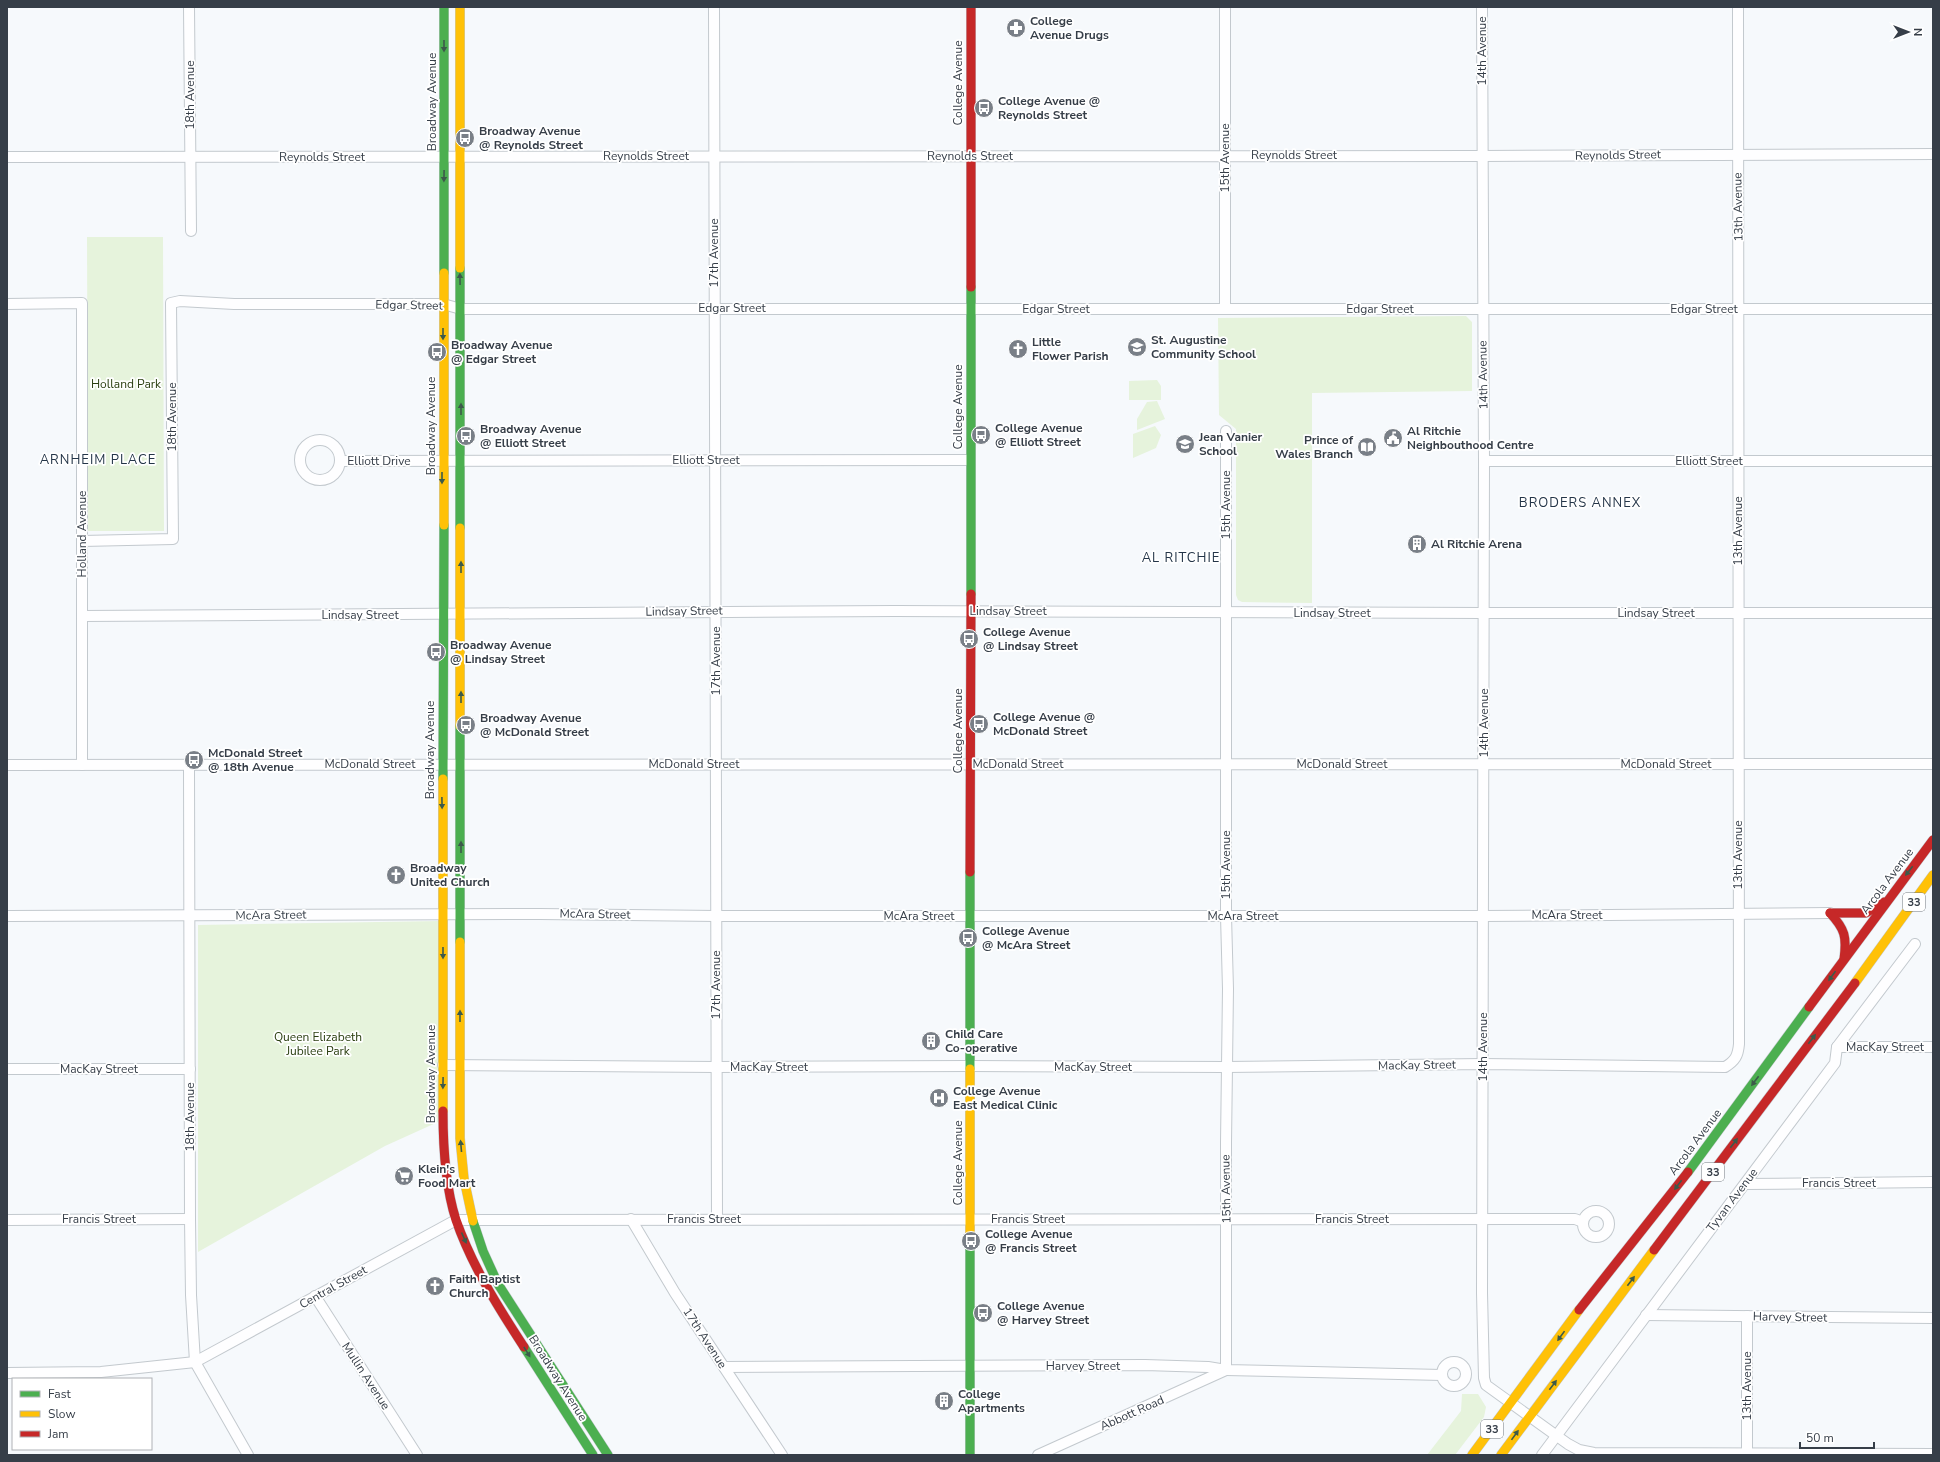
<svg xmlns="http://www.w3.org/2000/svg" width="1940" height="1462" font-family="'Nunito Sans',sans-serif">
  <style>
    .green { fill: #e6f3dc }
    .lines { fill: none; stroke-linecap: round; stroke-linejoin: round }
    .street-casing { stroke: #c3c9ce; stroke-width: 12 }
    .fast-casing { stroke: #c3c9ce; stroke-width: 10 }
    .slow-casing { stroke: #c3c9ce; stroke-width: 10 }
    .jam-casing { stroke: #c3c9ce; stroke-width: 10 }
    .street { stroke: #fefeff; stroke-width: 10 }
    .fast { stroke: #4caf50; stroke-width: 9 }
    .slow { stroke: #ffc107; stroke-width: 9 }
    .jam { stroke: #c62828; stroke-width: 9 }
    .oneway { fill: #3c5a4a }
    .labels { text-anchor: middle; stroke-width: 3.5; stroke-linejoin: round; paint-order: stroke }
    .shield { fill: #fff; stroke: #72787f; stroke-width: 1 }
    .shield-label { font-size: 11px; font-weight: bold; fill: #363e48 }
    .poi-label { font-size: 12px; font-weight: bold; fill: #363e48; stroke: #fff; text-anchor: start }
    .street-label { font-size: 12px; fill: #363e48; stroke: #fff }
    .park-label { font-size: 12px; fill: #2a3e10; stroke: #fff }
    .neighbourhood-label { font-size: 13px; letter-spacing: 1px; fill: #243548; stroke: #fff }
  </style>
  <rect width="100%" height="100%" fill="#f6f9fc"/>
  <g class="green">
    <polygon points="87,237 163,237 164,531 88,531"/>
    <polygon points="1466,316 1472,322 1472,391 1312,393 1312,603 1242,602 1238,600 1236,595 1236,429 1219,415 1218,318"/>
    <polygon points="1157,380 1161,386 1161,400 1129,400 1129,381"/>
    <polygon points="1157,401 1165,419 1137,430 1137,419 1147,402"/>
    <polygon points="1155,426 1161,435 1156,448 1133,458 1133,434"/>
    <polygon points="440,921 438,1122 385,1146 198,1252 198,925"/>
    <polygon points="1462,1394 1478,1394 1486,1407 1484,1417 1455,1455 1427,1455 1461,1411"/>
  </g>
  <g class="lines">
    <defs>
      <g id="street">
        <polyline points="189,7 191,231"/>
        <polyline points="714,7 717,1219"/>
        <polyline points="1225,7 1225,309"/>
        <polyline points="1482,7 1484,461 1482,1293 1484,1378 1486,1385 1568,1444 1579,1450 1594,1453 1933,1454"/>
        <polyline points="7,157 1482,156 1933,154"/>
        <polyline points="7,304 82,303 82,765"/>
        <polyline points="1226,431 1226,916 1228,989 1226,1143 1226,1370"/>
        <circle cx="320" cy="460" r="20"/>
        <polyline points="340,461 970,460"/>
        <polyline points="1484,461 1933,461"/>
        <polyline points="82,541 173,539 171,303 180,301 234,304 443,304 461,309 1933,309"/>
        <polyline points="82,616 895,611 1484,613 1933,613"/>
        <polyline points="7,765 1933,764"/>
        <polyline points="189,765 190,1219 191,1295 195,1362 248,1455"/>
        <polyline points="7,916 540,914 716,916 1483,916 1830,913"/>
        <polyline points="1837,1047 1933,1047"/>
        <path d="M443,1065L716,1067L970,1066L1226,1067L1483,1064L1725,1067C1735,1061 1738,1056 1739,1044L1738,7"/>
        <polyline points="7,1069 190,1069"/>
        <polyline points="1745,1184 1933,1182"/>
        <circle cx="1596" cy="1224" r="13"/>
        <polyline points="631,1219 675,1293 782,1455"/>
        <polyline points="7,1220 190,1219"/>
        <polyline points="315,1296 417,1455"/>
        <polyline points="1646,1315 1933,1318"/>
        <polyline points="1747,1316 1747,1455"/>
        <circle cx="1454" cy="1374" r="12"/>
        <polyline points="724,1367 1145,1365 1208,1367 1226,1370 1442,1375"/>
        <polyline points="7,1373 101,1372 195,1362 456,1220 1575,1219 1583,1222"/>
        <polyline points="1038,1455 1226,1370"/>
        <polyline points="1542,1455 1835,1063 1837,1047 1915,944"/>
      </g>
      <g id="fast">
        <polyline points="460,268 460,528"/>
        <polyline points="444,273 444,7"/>
        <polyline points="971,594 971,287"/>
        <polyline points="460,726 460,942"/>
        <polyline points="443,779 444,525"/>
        <polyline points="970,1069 970,872"/>
        <polyline points="1688,1172 1809,1007"/>
        <polyline points="473,1221 483,1251 498,1284 608,1455"/>
        <polyline points="524,1347 593,1455"/>
        <polyline points="970,1455 970,1244"/>
      </g>
      <g id="slow">
        <polyline points="460,7 460,268"/>
        <polyline points="444,525 444,273"/>
        <polyline points="460,528 460,726"/>
        <polyline points="460,942 460,1138 464,1179 473,1221"/>
        <polyline points="1855,983 1933,875"/>
        <polyline points="443,1111 443,779"/>
        <polyline points="970,1244 970,1069"/>
        <polyline points="1472,1455 1579,1310"/>
        <polyline points="1501,1455 1654,1250"/>
      </g>
      <g id="jam">
        <polyline points="971,287 971,7"/>
        <polyline points="970,872 971,594"/>
        <polyline points="1830,913 1866,913 1884,902"/>
        <path d="M1830,913C1845,929 1847,937 1844,959"/>
        <polyline points="1809,1007 1933,840"/>
        <path d="M443,1111C443,1147 445,1186 456,1220C472,1266 498,1307 524,1347"/>
        <polyline points="1654,1250 1855,983"/>
        <polyline points="1579,1310 1688,1172"/>
      </g>
    </defs>
    <use href="#street" class="street-casing"/>
    <use href="#fast" class="fast-casing"/>
    <use href="#slow" class="slow-casing"/>
    <use href="#jam" class="jam-casing"/>
    <use href="#street" class="street"/>
    <use href="#fast" class="fast"/>
    <use href="#slow" class="slow"/>
    <use href="#jam" class="jam"/>
  </g>
  <defs><path id="oneway-solid" d="M-6-.8H1V-3.2L6.5 0L1 3.2V.8H-6Z"/></defs>
  <g class="oneway">
    <use href="#oneway-solid" transform="translate(444 46) rotate(90)"/>
    <use href="#oneway-solid" transform="translate(444 176) rotate(91)"/>
    <use href="#oneway-solid" transform="translate(460 279) rotate(-91)"/>
    <use href="#oneway-solid" transform="translate(443 334) rotate(90)"/>
    <use href="#oneway-solid" transform="translate(461 409) rotate(-90)"/>
    <use href="#oneway-solid" transform="translate(442 478) rotate(90)"/>
    <use href="#oneway-solid" transform="translate(461 567) rotate(-90)"/>
    <use href="#oneway-solid" transform="translate(461 697) rotate(-90)"/>
    <use href="#oneway-solid" transform="translate(442 803) rotate(89)"/>
    <use href="#oneway-solid" transform="translate(461 847) rotate(-90)"/>
    <use href="#oneway-solid" transform="translate(1909 871) rotate(128)"/>
    <use href="#oneway-solid" transform="translate(443 953) rotate(90)"/>
    <use href="#oneway-solid" transform="translate(1832 976) rotate(126)"/>
    <use href="#oneway-solid" transform="translate(460 1016) rotate(-90)"/>
    <use href="#oneway-solid" transform="translate(1812 1039) rotate(-53)"/>
    <use href="#oneway-solid" transform="translate(1755 1081) rotate(127)"/>
    <use href="#oneway-solid" transform="translate(443 1083) rotate(91)"/>
    <use href="#oneway-solid" transform="translate(1734 1143) rotate(-53)"/>
    <use href="#oneway-solid" transform="translate(461 1146) rotate(-95)"/>
    <use href="#oneway-solid" transform="translate(1678 1185) rotate(127)"/>
    <use href="#oneway-solid" transform="translate(464 1238) rotate(66)"/>
    <use href="#oneway-solid" transform="translate(1631 1281) rotate(-53)"/>
    <use href="#oneway-solid" transform="translate(1561 1336) rotate(126)"/>
    <use href="#oneway-solid" transform="translate(527 1352) rotate(58)"/>
    <use href="#oneway-solid" transform="translate(1553 1385) rotate(-53)"/>
    <use href="#oneway-solid" transform="translate(1515 1435) rotate(-54)"/>
  </g>
  <defs>
    <symbol id="pharmacy-disc" viewBox="-11 -11 22 22"><circle r="9.5" fill="#797f87" stroke="#fff"/><path d="M-2-6h4v4h4v4h-4v4h-4v-4h-4v-4h4Z" fill="#fff"/></symbol>
    <symbol id="bus-disc" viewBox="-11 -11 22 22"><circle r="9.5" fill="#797f87" stroke="#fff"/><path d="M-5-6H5V4H4V6H2V4H-2V6H-4V4H-5ZM-3.5-4V0h7V-4ZM-3.5 1.2v1.5H-2V1.2ZM2 1.2v1.5H3.5V1.2Z" fill="#fff"/></symbol>
    <symbol id="school-disc" viewBox="-11 -11 22 22"><circle r="9.5" fill="#797f87" stroke="#fff"/><path d="M0-5L7-2L0 1L-7-2ZM-4 1L0 2.5L4 1V4Q0 6-4 4Z" fill="#fff"/></symbol>
    <symbol id="church-disc" viewBox="-11 -11 22 22"><circle r="9.5" fill="#797f87" stroke="#fff"/><path d="M-1.2-6h2.4v3.5h3.3v2.4h-3.3V6h-2.4V-.1h-3.3v-2.4h3.3Z" fill="#fff"/></symbol>
    <symbol id="civic-disc" viewBox="-11 -11 22 22"><circle r="9.5" fill="#797f87" stroke="#fff"/><path d="M-.6-6.5H3V-4.5H.6V-3L4-1V1h2V6H-6V1h2V-1L-.6-3ZM-1.2 2.5V6h2.4V2.5Z" fill="#fff"/></symbol>
    <symbol id="library-disc" viewBox="-11 -11 22 22"><circle r="9.5" fill="#797f87" stroke="#fff"/><path d="M-6-4Q-3-5.5-.7-3.5V5Q-3 3-6 4ZM6-4Q3-5.5 .7-3.5V5Q3 3 6 4Z" fill="#fff"/></symbol>
    <symbol id="building-disc" viewBox="-11 -11 22 22"><circle r="9.5" fill="#797f87" stroke="#fff"/><path d="M-4-6H4V6H1V3H-1V6H-4ZM-2.5-4.3h1.7v1.8h-1.7ZM.8-4.3h1.7v1.8H.8ZM-2.5-1h1.7V.8h-1.7ZM.8-1h1.7V.8H.8Z" fill="#fff"/></symbol>
    <symbol id="hospital-disc" viewBox="-11 -11 22 22"><circle r="9.5" fill="#797f87" stroke="#fff"/><path d="M-5-5h3v3.5h4V-5h3V5h-3V1.5h-4V5h-3Z" fill="#fff"/></symbol>
    <symbol id="supermarket-disc" viewBox="-11 -11 22 22"><circle r="9.5" fill="#797f87" stroke="#fff"/><path d="M-6-5.5h2.5l.6 2H6L4.5 2H-2.5L-4.4-4H-6ZM-1.5 3.2a1.3 1.3 0 1 0 .1 0ZM3 3.2a1.3 1.3 0 1 0 .1 0Z" fill="#fff"/></symbol>
  </defs>
  <g fill-rule="evenodd">
    <use href="#pharmacy-disc" x="1005" y="17" width="22" height="22"/>
    <use href="#bus-disc" x="973" y="97" width="22" height="22"/>
    <use href="#bus-disc" x="454" y="127" width="22" height="22"/>
    <use href="#school-disc" x="1126" y="336" width="22" height="22"/>
    <use href="#church-disc" x="1007" y="338" width="22" height="22"/>
    <use href="#bus-disc" x="426" y="341" width="22" height="22"/>
    <use href="#bus-disc" x="970" y="424" width="22" height="22"/>
    <use href="#bus-disc" x="455" y="425" width="22" height="22"/>
    <use href="#civic-disc" x="1382" y="427" width="22" height="22"/>
    <use href="#school-disc" x="1174" y="433" width="22" height="22"/>
    <use href="#library-disc" x="1356" y="436" width="22" height="22"/>
    <use href="#building-disc" x="1406" y="533" width="22" height="22"/>
    <use href="#bus-disc" x="958" y="628" width="22" height="22"/>
    <use href="#bus-disc" x="425" y="641" width="22" height="22"/>
    <use href="#bus-disc" x="968" y="713" width="22" height="22"/>
    <use href="#bus-disc" x="455" y="714" width="22" height="22"/>
    <use href="#bus-disc" x="183" y="749" width="22" height="22"/>
    <use href="#church-disc" x="385" y="864" width="22" height="22"/>
    <use href="#bus-disc" x="957" y="927" width="22" height="22"/>
    <use href="#building-disc" x="920" y="1030" width="22" height="22"/>
    <use href="#hospital-disc" x="928" y="1087" width="22" height="22"/>
    <use href="#supermarket-disc" x="393" y="1165" width="22" height="22"/>
    <use href="#bus-disc" x="960" y="1230" width="22" height="22"/>
    <use href="#church-disc" x="424" y="1275" width="22" height="22"/>
    <use href="#bus-disc" x="972" y="1302" width="22" height="22"/>
    <use href="#building-disc" x="933" y="1390" width="22" height="22"/>
  </g>
  <g class="labels">
    <g class="shield">
      <rect x="1903" y="893" width="22" height="18" rx="3"/>
      <rect x="1702" y="1163" width="22" height="18" rx="3"/>
      <rect x="1481" y="1420" width="22" height="18" rx="3"/>
    </g>
    <g class="shield-label">
      <text x="1914" y="906">33</text>
      <text x="1713" y="1176">33</text>
      <text x="1492" y="1433">33</text>
    </g>
    <g class="poi-label">
      <text x="1030" y="25">College<tspan x="1030" dy="14">Avenue Drugs</tspan></text>
      <text x="998" y="105">College Avenue @<tspan x="998" dy="14">Reynolds Street</tspan></text>
      <text x="479" y="135">Broadway Avenue<tspan x="479" dy="14">@ Reynolds Street</tspan></text>
      <text x="1151" y="344">St. Augustine<tspan x="1151" dy="14">Community School</tspan></text>
      <text x="1032" y="346">Little<tspan x="1032" dy="14">Flower Parish</tspan></text>
      <text x="451" y="349">Broadway Avenue<tspan x="451" dy="14">@ Edgar Street</tspan></text>
      <text x="995" y="432">College Avenue<tspan x="995" dy="14">@ Elliott Street</tspan></text>
      <text x="480" y="433">Broadway Avenue<tspan x="480" dy="14">@ Elliott Street</tspan></text>
      <text x="1407" y="435">Al Ritchie<tspan x="1407" dy="14">Neighbouthood Centre</tspan></text>
      <text x="1199" y="441">Jean Vanier<tspan x="1199" dy="14">School</tspan></text>
      <text x="1353" y="444" text-anchor="end">Prince of<tspan x="1353" dy="14">Wales Branch</tspan></text>
      <text x="1431" y="548">Al Ritchie Arena</text>
      <text x="983" y="636">College Avenue<tspan x="983" dy="14">@ Lindsay Street</tspan></text>
      <text x="450" y="649">Broadway Avenue<tspan x="450" dy="14">@ Lindsay Street</tspan></text>
      <text x="993" y="721">College Avenue @<tspan x="993" dy="14">McDonald Street</tspan></text>
      <text x="480" y="722">Broadway Avenue<tspan x="480" dy="14">@ McDonald Street</tspan></text>
      <text x="208" y="757">McDonald Street<tspan x="208" dy="14">@ 18th Avenue</tspan></text>
      <text x="410" y="872">Broadway<tspan x="410" dy="14">United Church</tspan></text>
      <text x="982" y="935">College Avenue<tspan x="982" dy="14">@ McAra Street</tspan></text>
      <text x="945" y="1038">Child Care<tspan x="945" dy="14">Co-operative</tspan></text>
      <text x="953" y="1095">College Avenue<tspan x="953" dy="14">East Medical Clinic</tspan></text>
      <text x="418" y="1173">Klein's<tspan x="418" dy="14">Food Mart</tspan></text>
      <text x="985" y="1238">College Avenue<tspan x="985" dy="14">@ Francis Street</tspan></text>
      <text x="449" y="1283">Faith Baptist<tspan x="449" dy="14">Church</tspan></text>
      <text x="997" y="1310">College Avenue<tspan x="997" dy="14">@ Harvey Street</tspan></text>
      <text x="958" y="1398">College<tspan x="958" dy="14">Apartments</tspan></text>
    </g>
    <g class="street-label">
      <text transform="translate(1482 51) rotate(-90)" y="4">14th Avenue</text>
      <text transform="translate(958 83) rotate(-90)" y="4">College Avenue</text>
      <text transform="translate(190 95) rotate(-90)" y="4">18th Avenue</text>
      <text transform="translate(432 102) rotate(-90)" y="4">Broadway Avenue</text>
      <text x="1294" y="159">Reynolds Street</text>
      <text transform="translate(1618 155) rotate(-1)" y="4">Reynolds Street</text>
      <text x="646" y="160">Reynolds Street</text>
      <text x="970" y="160">Reynolds Street</text>
      <text x="322" y="161">Reynolds Street</text>
      <text transform="translate(1225 158) rotate(-90)" y="4">15th Avenue</text>
      <text transform="translate(1738 207) rotate(-91)" y="4">13th Avenue</text>
      <text transform="translate(714 253) rotate(-90)" y="4">17th Avenue</text>
      <text transform="translate(409 305) rotate(1)" y="4">Edgar Street</text>
      <text x="732" y="312">Edgar Street</text>
      <text x="1056" y="313">Edgar Street</text>
      <text x="1380" y="313">Edgar Street</text>
      <text x="1704" y="313">Edgar Street</text>
      <text transform="translate(1483 375) rotate(-91)" y="4">14th Avenue</text>
      <text transform="translate(958 407) rotate(-90)" y="4">College Avenue</text>
      <text transform="translate(172 417) rotate(-90)" y="4">18th Avenue</text>
      <text transform="translate(431 426) rotate(-90)" y="4">Broadway Avenue</text>
      <text x="706" y="464">Elliott Street</text>
      <text x="379" y="465">Elliott Drive</text>
      <text x="1709" y="465">Elliott Street</text>
      <text transform="translate(1226 505) rotate(-90)" y="4">15th Avenue</text>
      <text transform="translate(1738 531) rotate(-90)" y="4">13th Avenue</text>
      <text transform="translate(82 534) rotate(-90)" y="4">Holland Avenue</text>
      <text transform="translate(684 611) rotate(-1)" y="4">Lindsay Street</text>
      <text x="1008" y="615">Lindsay Street</text>
      <text x="1332" y="617">Lindsay Street</text>
      <text x="1656" y="617">Lindsay Street</text>
      <text x="360" y="619">Lindsay Street</text>
      <text transform="translate(716 661) rotate(-90)" y="4">17th Avenue</text>
      <text transform="translate(1484 723) rotate(-90)" y="4">14th Avenue</text>
      <text transform="translate(958 731) rotate(-90)" y="4">College Avenue</text>
      <text transform="translate(430 750) rotate(-90)" y="4">Broadway Avenue</text>
      <text x="370" y="768">McDonald Street</text>
      <text x="694" y="768">McDonald Street</text>
      <text x="1018" y="768">McDonald Street</text>
      <text x="1342" y="768">McDonald Street</text>
      <text x="1666" y="768">McDonald Street</text>
      <text transform="translate(1738 855) rotate(-90)" y="4">13th Avenue</text>
      <text transform="translate(1226 865) rotate(-90)" y="4">15th Avenue</text>
      <text transform="translate(1887 881) rotate(-53)" y="4">Arcola Avenue</text>
      <text transform="translate(595 914) rotate(1)" y="4">McAra Street</text>
      <text transform="translate(271 915) rotate(-1)" y="4">McAra Street</text>
      <text x="1567" y="919">McAra Street</text>
      <text x="919" y="920">McAra Street</text>
      <text x="1243" y="920">McAra Street</text>
      <text transform="translate(716 985) rotate(-90)" y="4">17th Avenue</text>
      <text transform="translate(1483 1047) rotate(-90)" y="4">14th Avenue</text>
      <text x="1885" y="1051">MacKay Street</text>
      <text transform="translate(1417 1065) rotate(-1)" y="4">MacKay Street</text>
      <text x="769" y="1071">MacKay Street</text>
      <text x="1093" y="1071">MacKay Street</text>
      <text x="99" y="1073">MacKay Street</text>
      <text transform="translate(431 1074) rotate(-90)" y="4">Broadway Avenue</text>
      <text transform="translate(190 1117) rotate(-90)" y="4">18th Avenue</text>
      <text transform="translate(1695 1142) rotate(-53)" y="4">Arcola Avenue</text>
      <text transform="translate(958 1163) rotate(-90)" y="4">College Avenue</text>
      <text x="1839" y="1187">Francis Street</text>
      <text transform="translate(1226 1189) rotate(-91)" y="4">15th Avenue</text>
      <text transform="translate(1732 1200) rotate(-53)" y="4">Tyvan Avenue</text>
      <text x="99" y="1223">Francis Street</text>
      <text x="704" y="1223">Francis Street</text>
      <text x="1028" y="1223">Francis Street</text>
      <text x="1352" y="1223">Francis Street</text>
      <text transform="translate(333 1287) rotate(-29)" y="4">Central Street</text>
      <text transform="translate(1790 1317) rotate(1)" y="4">Harvey Street</text>
      <text transform="translate(705 1338) rotate(57)" y="4">17th Avenue</text>
      <text x="1083" y="1370">Harvey Street</text>
      <text transform="translate(366 1376) rotate(57)" y="4">Mullin Avenue</text>
      <text transform="translate(558 1378) rotate(58)" y="4">Broadway Avenue</text>
      <text transform="translate(1747 1386) rotate(-90)" y="4">13th Avenue</text>
      <text transform="translate(1132 1413) rotate(-24)" y="4">Abbott Road</text>
    </g>
    <g class="park-label">
      <text x="126" y="388">Holland Park</text>
      <text x="318" y="1041">Queen Elizabeth<tspan x="318" dy="14">Jubilee Park</tspan></text>
    </g>
    <g class="neighbourhood-label">
      <text x="98" y="464">ARNHEIM PLACE</text>
      <text x="1580" y="507">BRODERS ANNEX</text>
      <text x="1181" y="562">AL RITCHIE</text>
    </g>
  </g>
  <rect width="1940" height="1462" fill="none" stroke="#363e48" stroke-width="16"/>
  <rect x="12" y="1378" width="140" height="72" fill="#ffffff" stroke="#afb2b6"/>
  <rect x="20" y="1391" width="20" height="6" fill="#4caf50" stroke="#afb2b6"/>
  <text x="48" y="1398" font-size="12" fill="#363e48">Fast</text>
  <rect x="20" y="1411" width="20" height="6" fill="#ffc107" stroke="#afb2b6"/>
  <text x="48" y="1418" font-size="12" fill="#363e48">Slow</text>
  <rect x="20" y="1431" width="20" height="6" fill="#c62828" stroke="#afb2b6"/>
  <text x="48" y="1438" font-size="12" fill="#363e48">Jam</text>
  <g transform="translate(1908 32) rotate(90)" stroke="#ffffff" stroke-width="3" paint-order="stroke">
  <path d="M0-3L7 15L0 10L-7 15Z" fill="#363e48"/>
  <text y="-6" font-size="11" font-weight="bold" text-anchor="middle" fill="#363e48">N</text>
  </g>
  <path d="M1800 1442v6h74v-6" fill="none" stroke="#363e48" stroke-width="2"/>
  <text x="1806" y="1442" font-size="12" fill="#363e48" stroke="#ffffff" stroke-width="3" paint-order="stroke">50 m</text>
</svg>
